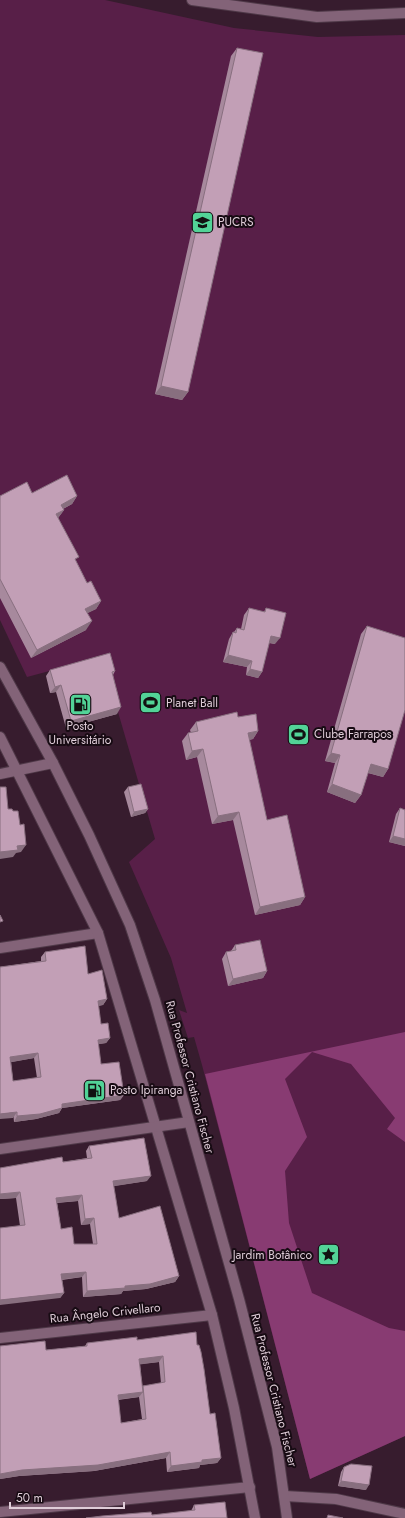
<svg xmlns="http://www.w3.org/2000/svg" width="405" height="1518" font-family="Jost,sans-serif">
  <style>
    .green { fill: #581f48 }
    .forest { fill: #883b72 }
    .lines { fill: none; stroke-linecap: round; stroke-linejoin: round }
    .street-casing { stroke: #4f3948; stroke-width: 12 }
    .secondary-casing { stroke: #4f3948; stroke-width: 12 }
    .street { stroke: #836378; stroke-width: 10 }
    .secondary { stroke: #836378; stroke-width: 10 }
    .wall { fill: #a7899d; fill-rule: evenodd }
    .shaded-wall { fill: #886f7f }
    .building { fill: #c29fb6; stroke: #886f7f; fill-rule: evenodd }
    .labels { text-anchor: middle; stroke-width: 4; stroke-linejoin: round; paint-order: stroke }
    .poi-label { font-size: 12px; fill: #dfcdd8; stroke: #170b13; text-anchor: start }
    .street-label { font-size: 12px; fill: #dfcdd8; stroke: #170b13 }
  </style>
  <rect width="100%" height="100%" fill="#371c2e"/>
  <polygon class="green" points="0,0 105,0 234,28 318,37 405,35 405,1436 310,1479 202,1065 194,1037 188,1038 179,1010 187,1013 171,958 129,862 155,839 102,657 27,677 0,620"/>
  <polygon class="forest" points="405,1032 405,1142 387,1129 395,1118 351,1064 312,1052 285,1079 307,1137 285,1171 289,1223 312,1293 389,1328 405,1331 405,1436 310,1479 205,1074"/>
  <g class="lines">
    <defs>
      <g id="street">
        <polyline points="0,774 53,763"/>
        <polyline points="0,948 98,933"/>
        <polyline points="285,1496 336,1499 405,1514"/>
        <polyline points="0,1512 250,1487"/>
      </g>
      <g id="secondary">
        <polyline points="192,0 317,17 405,13"/>
        <polyline points="0,667 53,763 89,835 130,925 155,1000 239,1299 277,1447 287,1518"/>
        <polyline points="0,737 98,933 212,1315 234,1408 255,1518"/>
        <polyline points="0,1149 189,1122"/>
        <polyline points="0,1338 212,1315"/>
      </g>
    </defs>
    <use href="#street" class="street-casing"/>
    <use href="#secondary" class="secondary-casing"/>
    <use href="#street" class="street"/>
    <use href="#secondary" class="secondary"/>
  </g>
  <g class="wall">
    <polygon points="237,48 188,392 182,400 155,394 231,56"/>
    <polygon points="32,493 77,496 72,504 63,509 64,510 58,518 76,561 87,583 101,601 96,609 87,613 86,630 31,658 0,598 0,496"/>
    <polygon points="249,608 264,612 266,608 275,644 269,643 262,672 258,678 246,675 247,667 223,662 229,639 233,632 234,632 237,628 241,629 244,615"/>
    <polygon points="367,626 388,769 383,777 368,773 361,795 355,803 327,792 335,763 325,761 361,634"/>
    <polygon points="50,670 115,671 113,675 117,714 66,728 56,692 50,693 46,676"/>
    <polygon points="238,717 258,731 253,739 249,740 267,820 305,897 300,905 255,915 233,820 212,824 197,757 186,760 182,741 188,733 191,733 190,730 196,722"/>
    <polygon points="128,787 148,809 145,813 131,817 124,792"/>
    <polygon points="400,808 405,810 405,846 389,842 396,814"/>
    <polygon points="235,945 267,971 263,978 228,986 222,959 226,952 231,951"/>
    <path d="M45,952L88,974L107,999L103,1005L98,1006L101,1024L110,1038L106,1043L98,1044L101,1064L124,1095L120,1100L62,1108L59,1113L36,1119L14,1122L0,967L41,961V957ZM34,1058L37,1078L13,1081L11,1062Z"/>
    <path d="M89,1146L147,1181L113,1186L119,1218L179,1276L175,1282L146,1289L123,1291L121,1294L83,1297L82,1277L62,1280L64,1293L60,1298L20,1226L16,1198L0,1199V1168L63,1162L87,1158L86,1151ZM78,1201L81,1225L90,1224L93,1244H74L61,1229L57,1203Z"/>
    <path d="M137,1340L197,1345L210,1414L221,1458L217,1463L200,1465L199,1468L167,1472L166,1458L94,1471L19,1476L0,1479V1346L46,1350L85,1346L87,1343ZM159,1362L161,1383L142,1386L140,1364ZM139,1397L142,1419L121,1423L118,1400Z"/>
    <polygon points="344,1467 366,1490 338,1486 341,1472"/>
    <polygon points="194,1505 227,1518 152,1515 191,1511"/>
  </g>
  <g class="shaded-wall">
    <polygon points="161,386 188,392 182,400 155,394"/>
    <polygon points="77,496 72,504 55,513 61,505"/>
    <polygon points="64,510 58,518 56,514"/>
    <polygon points="101,601 96,609 80,617 85,609"/>
    <polygon points="92,621 86,630 31,658 37,650"/>
    <polygon points="271,636 280,638 275,644 266,642"/>
    <polygon points="228,655 252,661 247,667 223,662"/>
    <polygon points="250,669 262,672 258,678 246,675"/>
    <polygon points="61,685 56,692 50,693 55,687"/>
    <polygon points="121,707 117,714 66,728 71,721"/>
    <polygon points="258,731 253,739 242,741 248,733"/>
    <polygon points="203,749 197,757 186,760 192,751"/>
    <polygon points="331,753 340,755 335,763 325,761"/>
    <polygon points="371,764 388,769 383,777 365,772"/>
    <polygon points="332,784 361,795 355,803 327,792"/>
    <polygon points="148,809 145,813 131,817 134,812"/>
    <polygon points="239,812 233,820 212,824 218,816"/>
    <polygon points="393,836 405,839 405,846 389,842"/>
    <polygon points="26,845 21,852 16,853 13,857 0,859 0,852 17,846"/>
    <polygon points="305,897 300,905 255,915 260,907"/>
    <polygon points="267,971 263,978 228,986 233,979"/>
    <polygon points="107,999 103,1005 94,1006 98,1001"/>
    <polygon points="110,1038 106,1043 94,1045 98,1040"/>
    <polygon points="38,1053 34,1058 7,1063 10,1057"/>
    <polygon points="124,1095 120,1100 62,1108 59,1113 36,1119 14,1122 17,1116 62,1104"/>
    <polygon points="17,1112 13,1118 0,1119 0,1114"/>
    <polygon points="151,1176 147,1181 109,1187 113,1181"/>
    <polygon points="20,1192 16,1198 0,1199 0,1194"/>
    <polygon points="82,1195 78,1201 52,1203 56,1198"/>
    <polygon points="94,1218 90,1224 81,1225 85,1219"/>
    <polygon points="86,1272 82,1277 57,1280 61,1274"/>
    <polygon points="179,1276 175,1282 146,1289 123,1291 121,1294 83,1297 87,1291 125,1286"/>
    <polygon points="64,1293 60,1298 0,1305 0,1300"/>
    <polygon points="163,1356 159,1362 136,1365 139,1359"/>
    <polygon points="143,1392 139,1397 114,1400 118,1395"/>
    <polygon points="170,1452 166,1458 94,1471 19,1476 0,1479 0,1474 22,1470"/>
    <polygon points="221,1458 217,1463 200,1465 199,1468 167,1472 171,1466 202,1460"/>
    <polygon points="341,1481 369,1485 366,1490 338,1486"/>
  </g>
  <g class="building">
    <polygon points="237,48 263,53 188,392 161,386"/>
    <polygon points="67,475 77,496 61,505 64,510 56,514 79,557 75,559 87,583 91,581 101,601 85,609 92,621 37,650 0,579 0,496 27,482 32,493"/>
    <polygon points="249,608 265,612 266,608 286,613 280,638 271,636 262,672 250,669 252,661 228,655 233,632 236,633 237,628 244,630"/>
    <polygon points="367,626 405,638 405,710 388,769 371,764 361,795 332,784 340,755 331,753"/>
    <polygon points="110,653 115,671 112,672 121,707 71,721 61,685 55,687 50,670"/>
    <polygon points="237,712 238,717 256,714 258,731 248,733 267,820 287,815 305,897 260,907 239,812 218,816 203,749 192,751 188,733 198,731 196,722"/>
    <polygon points="141,784 148,809 134,812 128,787"/>
    <polygon points="0,787 6,787 8,809 12,809 13,811 18,811 20,825 24,824 26,845 17,846 18,850 0,852"/>
    <polygon points="400,808 405,810 405,839 393,836"/>
    <polygon points="0,915 3,921 0,922"/>
    <polygon points="260,940 267,971 233,979 226,952 236,950 235,945"/>
    <path d="M85,946L88,974L102,970L107,999L98,1001L101,1024L108,1023L110,1038L98,1040L101,1064L119,1062L124,1095L62,1104V1108L40,1114L17,1116V1112L0,1114V967L46,961L45,952ZM38,1053L41,1077L13,1081L10,1057Z"/>
    <path d="M144,1138L151,1176L113,1181L119,1218L160,1206L179,1276L150,1284L125,1286V1288L87,1291L86,1272L61,1274L64,1293L0,1300V1228L25,1225L20,1192L0,1194V1168L62,1157L63,1162L92,1158L89,1146ZM82,1195L85,1219L94,1218L97,1244H74L72,1227L61,1229L56,1198Z"/>
    <path d="M196,1332L197,1345H199L201,1352L204,1369L210,1414L215,1413L221,1458L202,1460V1462L171,1466L170,1452L98,1465L22,1470L0,1474V1346L45,1341L46,1350L87,1346V1343L137,1337V1340ZM163,1356L165,1382L143,1386L146,1419L121,1423L118,1395L143,1392L139,1359Z"/>
    <polygon points="351,1464 372,1466 369,1485 341,1481 344,1467"/>
    <polygon points="225,1502 227,1518 86,1518 102,1516 151,1512 152,1515 195,1510 194,1505"/>
    <polygon points="328,1515 343,1518 327,1518"/>
  </g>
  <defs>
    <symbol id="university-square" viewBox="-11 -11 22 22"><rect x="-9" y="-9" width="18" height="18" rx="4" fill="#52d397" stroke="#170b13"/><path d="M0-5L7-2L0 1L-7-2ZM-4 1L0 2.5L4 1V4Q0 6-4 4Z" fill="#111"/></symbol>
    <symbol id="stadium-square" viewBox="-11 -11 22 22"><rect x="-9" y="-9" width="18" height="18" rx="4" fill="#52d397" stroke="#170b13"/><path d="M0-5a6.5 5 0 1 0 0 10a6.5 5 0 1 0 0-10ZM-3.5-1.8h7v3.6h-7Z" fill="#111"/></symbol>
    <symbol id="fuel-square" viewBox="-11 -11 22 22"><rect x="-9" y="-9" width="18" height="18" rx="4" fill="#52d397" stroke="#170b13"/><path d="M-5.5-6h7V0h2V4h1.3V-2.5L3-4.5l.8-.8L6-3V5H2.5V1h-1V6h-7ZM-4.2-4.7v3.2H.2V-4.7Z" fill="#111"/></symbol>
    <symbol id="sight-square" viewBox="-11 -11 22 22"><rect x="-9" y="-9" width="18" height="18" rx="4" fill="#52d397" stroke="#170b13"/><path d="M0-6L1.8-2.2L6-1.7L2.9 1.2L3.7 5.4L0 3.3L-3.7 5.4L-2.9 1.2L-6-1.7L-1.8-2.2Z" fill="#111"/></symbol>
  </defs>
  <g fill-rule="evenodd">
    <use href="#university-square" x="190" y="210" width="25" height="25"/>
    <use href="#stadium-square" x="138" y="690" width="25" height="25"/>
    <use href="#fuel-square" x="68" y="692" width="25" height="25"/>
    <use href="#stadium-square" x="286" y="722" width="25" height="25"/>
    <use href="#fuel-square" x="82" y="1078" width="25" height="25"/>
    <use href="#sight-square" x="316" y="1242" width="25" height="25"/>
  </g>
  <g class="labels">
    <g class="poi-label">
      <text x="218" y="226">PUCRS</text>
      <text x="166" y="707">Planet Ball</text>
      <text x="80" y="730" text-anchor="middle">Posto<tspan x="80" dy="14">Universitário</tspan></text>
      <text x="314" y="738">Clube Farrapos</text>
      <text x="110" y="1094">Posto Ipiranga</text>
      <text x="312" y="1259" text-anchor="end">Jardim Botânico</text>
    </g>
    <g class="street-label">
      <text transform="translate(190 1077) rotate(75)" y="4">Rua Professor Cristiano Fischer</text>
      <text transform="translate(105 1313) rotate(-6)" y="4">Rua Ângelo Crivellaro</text>
      <text transform="translate(274 1390) rotate(76)" y="4">Rua Professor Cristiano Fischer</text>
    </g>
  </g>
  <path d="M10 1502v6h114v-6" fill="none" stroke="#dfcdd8" stroke-width="2"/>
  <text x="16" y="1502" font-size="12" fill="#dfcdd8" stroke="#170b13" stroke-width="3" paint-order="stroke">50 m</text>
</svg>
